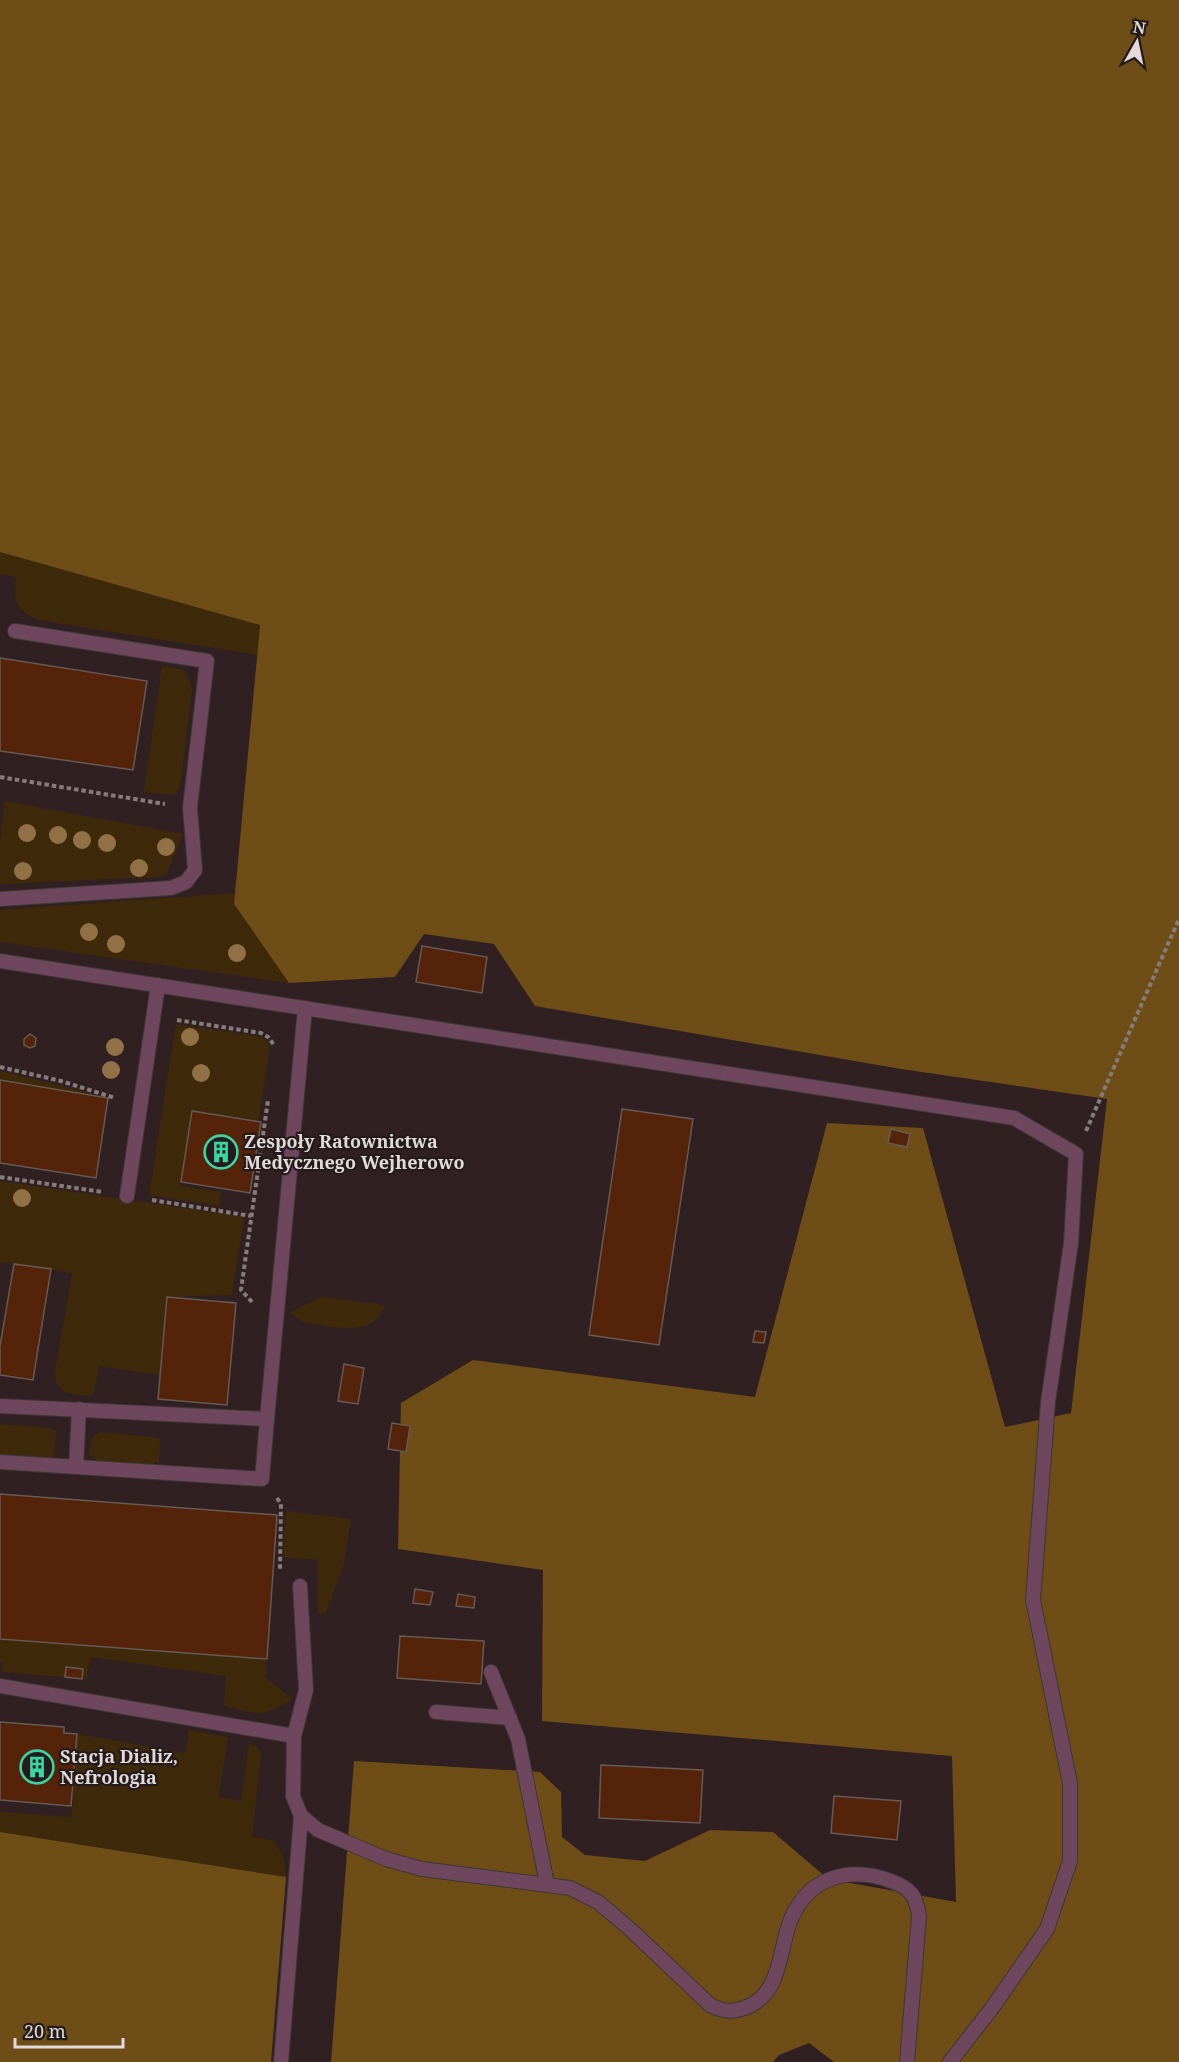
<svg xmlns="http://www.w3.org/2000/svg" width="1179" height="2062" font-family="'Noto Serif',serif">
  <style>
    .built { fill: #312022 }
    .green { fill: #3e2a0a }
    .forest { fill: #6f4d17 }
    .building { fill: #55230a; stroke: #655a55; stroke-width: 1.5 }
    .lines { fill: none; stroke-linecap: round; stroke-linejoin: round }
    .service-casing { stroke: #3f3636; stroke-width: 16 }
    .path { stroke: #857c7c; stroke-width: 4; stroke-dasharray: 4.5 3; stroke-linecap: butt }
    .service { stroke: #6e475e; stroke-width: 14 }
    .tree { fill: #927147 }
    .labels { text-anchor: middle; stroke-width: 4.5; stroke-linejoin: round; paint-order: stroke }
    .poi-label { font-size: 18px; font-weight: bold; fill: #e1d9da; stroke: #251b1b; text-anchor: start }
  </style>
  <rect width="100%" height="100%" fill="#251b1b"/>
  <polygon class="built" points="0,339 901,1069 1107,1098 1071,1413 979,2062 0,2062"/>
  <g class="green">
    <path d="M0,552L260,625L257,655L39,620C16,611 13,600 16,577L0,574Z"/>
    <polygon points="162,666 184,670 188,677 192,688 181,780 179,788 174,795 144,792"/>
    <polygon points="5,801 183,834 167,873 159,877 0,884 0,841"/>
    <polygon points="235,893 234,905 289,983 0,942 0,910"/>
    <polygon points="176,1024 263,1037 270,1047 258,1122 192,1112 180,1186 221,1192 219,1206 149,1195"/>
    <polygon points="0,1071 2,1071 108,1098 0,1080"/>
    <path d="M0,1181L244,1217L232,1295L167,1297L160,1375L99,1366L93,1396C75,1394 55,1396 55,1373L72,1273L0,1262Z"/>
    <path d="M321,1297L385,1305C374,1340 331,1326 304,1322L297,1318L291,1312Z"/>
    <polygon points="0,1424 49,1428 56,1431 53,1459 0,1454"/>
    <polygon points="100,1432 160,1438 159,1462 146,1464 98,1461 89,1454 92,1438"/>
    <polygon points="286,1511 351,1519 343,1567 325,1614 318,1613 318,1560 283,1557"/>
    <path d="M0,1639L267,1659L265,1677L292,1699C264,1719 256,1714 224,1706L226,1676L91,1657L86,1681L82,1679L83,1669L66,1667L65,1677L1,1672L3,1663L0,1662Z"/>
    <polygon points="189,1730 228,1737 218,1797 241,1801 249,1743 256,1746 261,1753 252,1837 273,1840 283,1856 286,1877 0,1832 0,1812 72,1817 77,1734 185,1753"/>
  </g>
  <g class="forest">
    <polygon points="0,0 1179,0 1179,2062 834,2062 809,2043 779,2055 773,2062 331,2062 354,1761 540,1772 561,1792 562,1837 585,1855 645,1861 710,1830 773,1832 828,1879 956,1902 952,1756 542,1721 543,1570 398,1549 401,1403 473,1360 755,1397 827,1123 923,1128 1005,1427 1071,1413 1107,1099 901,1069 535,1006 494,944 424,934 395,977 289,983 234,904 260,625 0,552"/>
    <polygon points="0,1832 286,1877 271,2062 0,2062"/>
  </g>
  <g class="building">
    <polygon points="0,658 147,681 133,770 0,751"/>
    <polygon points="422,946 487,957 482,993 416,982"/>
    <polygon points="30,1034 36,1038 35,1046 30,1048 24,1045 24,1039"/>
    <polygon points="0,1080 108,1098 96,1178 0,1163"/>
    <polygon points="622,1109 693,1119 659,1345 589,1335"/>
    <polygon points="192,1111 261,1122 250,1193 181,1182"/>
    <polygon points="891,1129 910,1134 907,1147 888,1143"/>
    <polygon points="14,1264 51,1269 33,1380 0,1375 0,1346"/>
    <polygon points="167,1297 236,1303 227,1405 158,1399"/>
    <polygon points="755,1331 766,1332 764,1343 753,1342"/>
    <polygon points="344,1364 364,1368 358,1404 338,1401"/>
    <polygon points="392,1423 410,1426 406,1452 388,1449"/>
    <polygon points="0,1494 277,1515 267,1659 0,1639"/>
    <polygon points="415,1589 433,1592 430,1605 413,1603"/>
    <polygon points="458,1594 475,1597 474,1608 456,1606"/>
    <polygon points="400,1636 484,1641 481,1684 397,1678"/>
    <polygon points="66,1667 83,1669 82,1679 65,1677"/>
    <polygon points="0,1722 64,1727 64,1733 77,1734 71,1806 0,1800"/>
    <polygon points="601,1765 703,1770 700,1823 599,1818"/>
    <polygon points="834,1796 901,1801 897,1840 831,1833"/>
  </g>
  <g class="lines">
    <defs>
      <g id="service">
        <polyline points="0,899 171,888 186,882 195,870 190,808 207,661 15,631"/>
        <polyline points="0,961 1014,1118 1076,1154 1071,1243 1048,1402 1033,1600 1070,1783 1070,1861 1047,1929 992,2008 950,2062"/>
        <polyline points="127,1196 158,985"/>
        <polyline points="0,1406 267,1419 305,1008"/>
        <polyline points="0,1462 262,1479 267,1419"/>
        <polyline points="76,1467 79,1409"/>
        <polyline points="491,1672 518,1739 547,1884"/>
        <path d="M0,1686L294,1736L293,1796L301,1816L318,1830L386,1859L422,1869L570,1888L598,1902L630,1929L710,2005C723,2011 730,2013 744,2008C782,1996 779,1948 791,1919C809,1876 850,1866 891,1881C910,1888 917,1896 919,1917L907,2062"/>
        <polyline points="436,1712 510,1718"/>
        <polyline points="294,1736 306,1690 300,1586"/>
        <polyline points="281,2062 301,1816"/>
      </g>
    </defs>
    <use href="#service" class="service-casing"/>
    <g class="path">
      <polyline points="0,777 165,804"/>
      <polyline points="177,1020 261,1033 268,1037 274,1045"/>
      <polyline points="0,1067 61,1081 115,1098"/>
      <polyline points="1086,1131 1179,919"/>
      <polyline points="0,1177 103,1192"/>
      <polyline points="152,1200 251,1216"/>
      <polyline points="252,1302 241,1290 268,1100"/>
      <polyline points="277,1498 281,1504 280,1570"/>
    </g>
    <use href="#service" class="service"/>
  </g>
  <g class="tree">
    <circle cx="27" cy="833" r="9"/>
    <circle cx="58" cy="835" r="9"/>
    <circle cx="82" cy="840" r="9"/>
    <circle cx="107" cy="843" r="9"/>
    <circle cx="166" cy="847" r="9"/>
    <circle cx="139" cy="868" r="9"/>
    <circle cx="23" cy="871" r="9"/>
    <circle cx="89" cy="932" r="9"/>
    <circle cx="116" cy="944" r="9"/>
    <circle cx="237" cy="953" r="9"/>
    <circle cx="190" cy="1037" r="9"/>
    <circle cx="115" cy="1047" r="9"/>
    <circle cx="111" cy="1070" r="9"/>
    <circle cx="201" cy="1073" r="9"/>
    <circle cx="22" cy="1198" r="9"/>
  </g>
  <defs>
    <symbol id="building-ring" viewBox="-11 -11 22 22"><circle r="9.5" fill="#251b1b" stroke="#3dd4a3" stroke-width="1.5"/><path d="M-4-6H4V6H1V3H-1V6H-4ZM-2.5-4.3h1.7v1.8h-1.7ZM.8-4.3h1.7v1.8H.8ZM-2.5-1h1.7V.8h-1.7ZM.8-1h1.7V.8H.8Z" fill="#3dd4a3"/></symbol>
  </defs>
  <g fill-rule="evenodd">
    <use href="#building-ring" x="202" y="1133" width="38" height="38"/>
    <use href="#building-ring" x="18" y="1748" width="38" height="38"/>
  </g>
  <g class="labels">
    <g class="poi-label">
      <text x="244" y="1148">Zespoły Ratownictwa<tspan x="244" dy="21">Medycznego Wejherowo</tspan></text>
      <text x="60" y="1763">Stacja Dializ,<tspan x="60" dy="21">Nefrologia</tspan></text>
    </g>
  </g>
  <g transform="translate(1137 42) rotate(9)" stroke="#251b1b" stroke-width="4.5" paint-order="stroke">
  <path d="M0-4.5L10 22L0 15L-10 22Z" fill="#e1d9da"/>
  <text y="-9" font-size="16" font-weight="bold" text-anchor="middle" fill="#e1d9da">N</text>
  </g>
  <path d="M15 2038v9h108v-9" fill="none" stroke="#e1d9da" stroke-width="3"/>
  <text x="24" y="2038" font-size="18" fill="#e1d9da" stroke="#251b1b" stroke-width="4.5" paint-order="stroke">20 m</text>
</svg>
